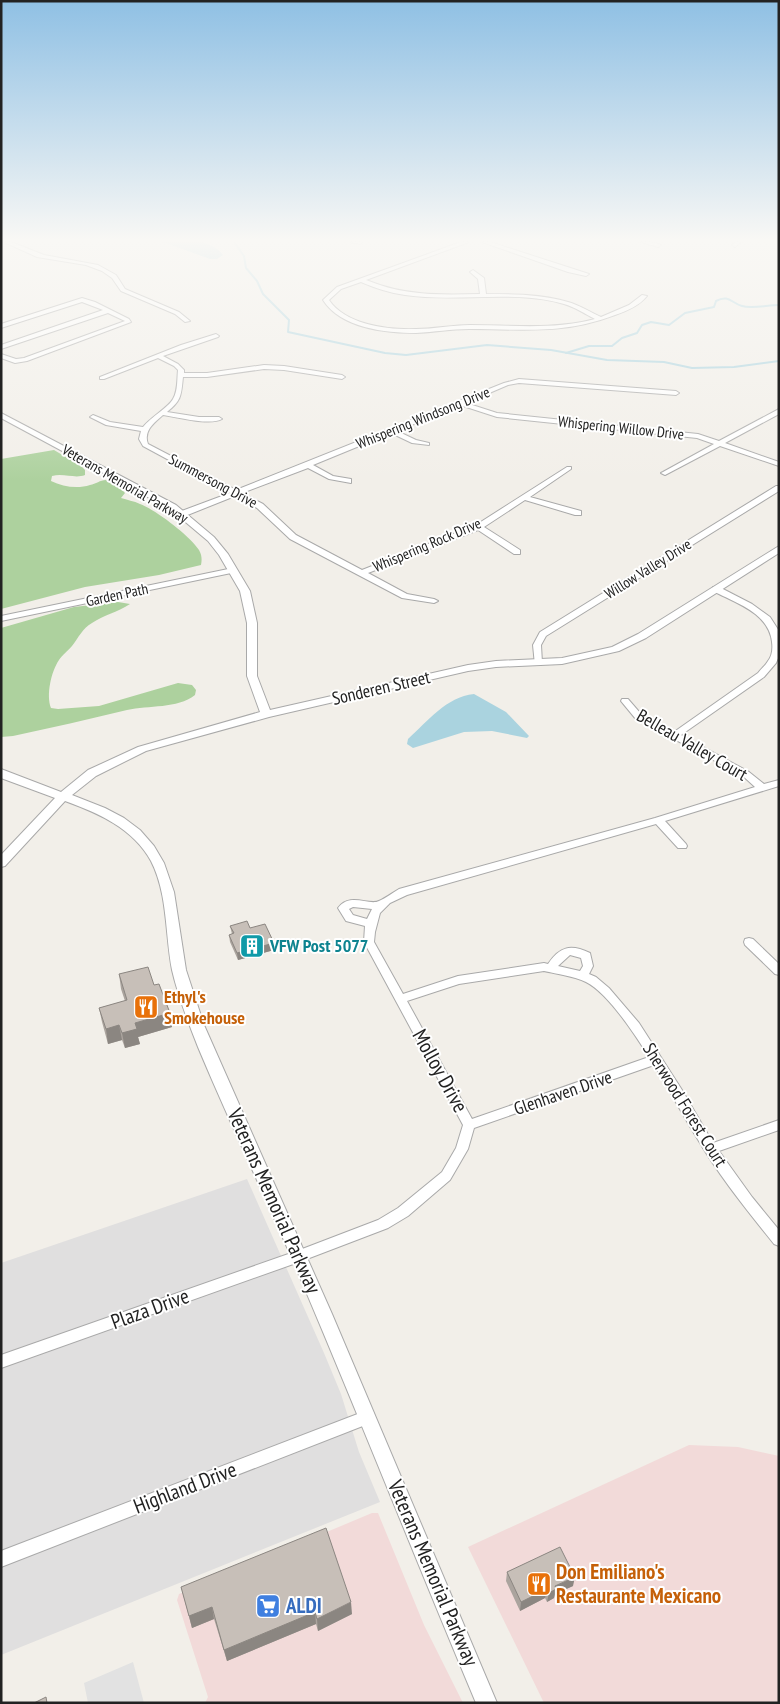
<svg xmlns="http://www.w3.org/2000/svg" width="780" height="1704" font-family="'PT Sans Narrow',sans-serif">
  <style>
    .residential { fill: #e0dfdf }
    .commercial { fill: #f2dad9 }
    .forest { fill: #add19e }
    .parking { fill: #e2e2e2 }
    .water { fill: #aad3df }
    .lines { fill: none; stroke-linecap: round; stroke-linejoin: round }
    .stream { stroke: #aad3df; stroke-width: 2 }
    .minor-casing { stroke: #a9a9a9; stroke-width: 2 }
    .tertiary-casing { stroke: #a9a9a9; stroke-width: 2 }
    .minor { fill: #fff; fill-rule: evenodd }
    .tertiary { fill: #fff; fill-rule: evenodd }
    .wall { fill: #aba49e }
    .shaded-wall { fill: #8b8681 }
    .building { fill: #c7bfb8; stroke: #8b8681 }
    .labels { text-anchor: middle; stroke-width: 4; stroke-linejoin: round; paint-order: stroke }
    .far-street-label { font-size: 15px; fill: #222; stroke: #fff }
    .street-label { font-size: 18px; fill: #222; stroke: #fff }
    .culture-label { font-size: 18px; font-weight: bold; fill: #0d838f; stroke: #fff; text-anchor: start }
    .food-label { font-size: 18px; font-weight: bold; fill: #c56008; stroke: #fff; text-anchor: start }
    .near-street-label { font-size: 21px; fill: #222; stroke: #fff }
    .near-food-label { font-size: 21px; font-weight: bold; fill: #c56008; stroke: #fff; text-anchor: start }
    .near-shop-label { font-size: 21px; font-weight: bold; fill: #366cbe; stroke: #fff; text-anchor: start }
  </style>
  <rect width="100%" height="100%" fill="#f2efe9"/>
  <polygon class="residential" points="247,1179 324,1353 341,1394 359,1452 380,1502 1,1655 1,1263"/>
  <g class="commercial">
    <polygon points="689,1445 738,1447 779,1456 779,1703 544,1703 468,1547"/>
    <polygon points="372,1513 378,1513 424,1625 463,1703 205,1703 208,1697 177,1600 179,1594"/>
  </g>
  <g class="forest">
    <path d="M54,450L81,466L85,470V475C75,479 64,473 52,476L51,481C63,487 78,489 90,485C96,484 100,480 106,480C114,481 120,488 125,493L121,498C127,500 134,501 140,504C156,510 190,536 199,550C202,555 202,560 201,565L159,575L85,587L1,609V459Z"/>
    <path d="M118,602L130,604C118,612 104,615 92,623C82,629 79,637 72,646C68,651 62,655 59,660C51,672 46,695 51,708L58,709L99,706L178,683L192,685L196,690L195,695C177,709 149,705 127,710C89,719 51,728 13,736L1,737V628L74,607Z"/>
  </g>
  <polygon class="parking" points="133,1662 144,1703 88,1703 84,1683"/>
  <g class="water">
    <path d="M163,242C184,242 209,237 223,255L217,259H210Z"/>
    <path d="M474,694L506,712L529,736L527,738L492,731L464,732L413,748L407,744L408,739C428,721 446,697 474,694Z"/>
  </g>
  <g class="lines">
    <g class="stream">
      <polyline points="234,242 244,256 246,268 257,281 263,294 289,320 288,332 385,353 406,355 487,345 551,350 607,360 664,362 692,368 734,367 779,361"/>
      <path d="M566,353L589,346H612L622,338L637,333L642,325L651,322L669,325L685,313L714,307L716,301C729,294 731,303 742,306C752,309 768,305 779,305"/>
    </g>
    <defs>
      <g id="minor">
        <polygon points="4,242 11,242 44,255 98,265 116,275 125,289 179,312 190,321 185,322 175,314 121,291 112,278 102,271 86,265 37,257"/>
        <polygon points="350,242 363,242 360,244"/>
        <path d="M461,242H469L366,280C405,296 439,295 480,294L478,279L470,272L473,270L484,278L486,294C513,294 541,294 568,302C579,305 590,312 601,317L629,305L642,295L647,296C639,306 627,311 615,315C562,335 524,329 469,329C451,329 434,332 416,333C385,333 341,328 323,300L337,287ZM361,282C375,288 390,293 405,295C457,303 513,289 564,304C575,307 585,314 595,319C554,330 512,325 470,325C452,325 434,329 416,329C388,330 346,325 329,300L341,289Z"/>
        <polygon points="482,242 490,242 589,274 586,276 568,272"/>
        <polygon points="641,242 651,242 661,245 658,247"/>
        <polygon points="735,242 741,242 735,247 732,245"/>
        <polygon points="82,298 95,302 129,319 131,322 27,361 15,363 1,358 1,354 16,359 24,358 125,321 108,313 1,349 1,345 103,310 82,302 1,328 1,324"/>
        <path d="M216,334L219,336L218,337L163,356L178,364L184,370V373H207L264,365L284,366L342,375L345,377L342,379L284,370L264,369L207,377H183C181,395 182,400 167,412L199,417H219L222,419C210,426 177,417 163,415C154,423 143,431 148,444L236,490L504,383L519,379L676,391L679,393L676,395L519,383L508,385L466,403L497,413L698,434L719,441L779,409V414L725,443L779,462V466L720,446L665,475L661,473L663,472L714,444L697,438L497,417L460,405L397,431L416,440L429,443V445L412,443L391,433L313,465L333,476L351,479V483L329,479L308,468L242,493L263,504L296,535L362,570L476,525L567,467H571V469L530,497L581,511V515H575L525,500L484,527L520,550V554H514L478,530L368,573L407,594L434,599L438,601L434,603L402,598L290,539L257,508L235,496L185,516H179V512L230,493L143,446L139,439L141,431L106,425L90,417L93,415L110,422L143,427C151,417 169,407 173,399C178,391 177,379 178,370L174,366L158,358L104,379H100V377L181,345Z"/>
        <polygon points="776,486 779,486 779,491 546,636 541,645 542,663 541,665 535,665 533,645 540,632"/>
        <polygon points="233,568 236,568 236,572 1,621 1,616"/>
        <path d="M713,587H719L752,604L770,617L779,631V656L776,663L764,677L681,735L749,772L764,784L779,780V786L665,821L686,844L687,846L686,848H678L656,824L407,895L390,903L380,913L375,932L374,942L403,994L458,976L544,963L548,964C560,946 571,944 590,953L593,966L589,974L596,977L609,988L639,1023L682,1090L713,1143L779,1120V1130L719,1151L752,1197L779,1230V1246L774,1244C747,1210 719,1176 697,1138C682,1114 669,1089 654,1065L474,1128L468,1149L450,1180L408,1216L388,1228L299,1262L1,1368V1355L297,1251L378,1220L398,1208L442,1172L456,1148L463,1125L364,942L365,926L346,921L338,908C350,892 369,906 379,901C386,898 392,893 399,889L655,818L755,787L743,776L635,718L621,701L622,699H628L641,714L674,732L758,673C761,669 766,665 768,661C772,656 773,649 772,642C769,613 736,603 713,591ZM353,907L372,909L367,919L353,915L349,909ZM570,955L581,958L583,966L580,971L558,966ZM544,971C557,974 574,976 586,982C608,993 636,1036 649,1057L472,1119L407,1001L459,984Z"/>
        <polygon points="749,938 753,939 779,964 779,975 775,974 745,945 744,942 745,939"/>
        <polygon points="368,1410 373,1412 375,1417 373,1422 1,1567 1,1551"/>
      </g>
      <path id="tertiary" d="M1,413L176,505L214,537L228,554L250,591L257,623V676L270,710L468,665L496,661L562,658L612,647L638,634L779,546V553L646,638L619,651L562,664L496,667L468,671L269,717L146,751L96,776L72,795L105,808L124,818L140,830L154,846L164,863L174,892L186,970L204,1025L332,1314L497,1703H476C414,1556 356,1408 293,1261C262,1189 228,1119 198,1047C188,1022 178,996 172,970C165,934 168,894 151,861C133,828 98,813 65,801L5,866L1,867V855L55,798L1,778V769L61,792L88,770L138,747L260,712L247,676V623L240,591L219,555L208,541L170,509L1,418Z"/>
    </defs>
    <use href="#minor" class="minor-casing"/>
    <use href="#tertiary" class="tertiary-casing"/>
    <use href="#minor" class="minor"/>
    <use href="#tertiary" class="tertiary"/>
  </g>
  <g class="wall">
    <polygon points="230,926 250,928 274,950 238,960 230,942 229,935 232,934"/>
    <polygon points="119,974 154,985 170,1013 172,1027 138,1037 140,1044 125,1048 122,1040 108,1044 102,1022 99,1008 125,1001 121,989"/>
    <polygon points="507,1572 573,1586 555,1594 554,1598 547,1602 545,1598 520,1611 506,1581"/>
    <polygon points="181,1587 352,1614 318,1631 316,1624 227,1661 214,1619 192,1628"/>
  </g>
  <g class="shaded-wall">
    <polygon points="274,943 274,950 238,960 237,953"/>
    <polygon points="170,1013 172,1027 138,1037 140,1044 125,1048 122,1033 135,1023"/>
    <polygon points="119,1025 122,1040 108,1044 106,1029"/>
    <polygon points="575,1577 573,1586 555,1594 554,1598 547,1602 549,1593 555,1586"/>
    <polygon points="547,1589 545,1598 520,1611 521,1602"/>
    <polygon points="351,1602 352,1614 318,1631 317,1619"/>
    <polygon points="212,1607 214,1619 192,1628 189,1616"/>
    <polygon points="315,1612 316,1624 227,1661 224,1650"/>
  </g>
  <g class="building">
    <polygon points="247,921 250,928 265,924 274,943 237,953 229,935 234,933 230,926"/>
    <polygon points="148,967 154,985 159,984 170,1013 135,1023 137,1029 122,1033 119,1025 106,1029 99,1008 127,1000 119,974"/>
    <polygon points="326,1528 351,1602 317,1619 315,1612 224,1650 212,1607 189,1616 181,1587"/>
    <polygon points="560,1547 575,1577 555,1586 556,1589 549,1593 547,1589 521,1602 507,1572"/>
    <polygon points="46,1697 47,1703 34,1703"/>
  </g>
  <linearGradient id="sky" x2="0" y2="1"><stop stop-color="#8fc0e4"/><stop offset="0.5" stop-color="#f9f8f5"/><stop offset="1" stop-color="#f9f8f5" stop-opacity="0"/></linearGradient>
  <rect width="780" height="481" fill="url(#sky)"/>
  <defs>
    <symbol id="building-square" viewBox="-11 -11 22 22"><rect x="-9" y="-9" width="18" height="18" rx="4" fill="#0f9aa8" stroke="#fff"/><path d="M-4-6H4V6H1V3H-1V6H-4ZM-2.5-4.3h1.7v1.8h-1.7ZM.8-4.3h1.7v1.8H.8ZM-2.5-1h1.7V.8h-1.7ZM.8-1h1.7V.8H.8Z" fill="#fff"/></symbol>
    <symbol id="restaurant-square" viewBox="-11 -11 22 22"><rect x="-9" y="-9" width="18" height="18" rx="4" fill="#e8710a" stroke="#fff"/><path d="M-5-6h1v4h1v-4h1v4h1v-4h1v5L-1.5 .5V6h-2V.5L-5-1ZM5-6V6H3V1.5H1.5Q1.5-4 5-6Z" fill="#fff"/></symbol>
    <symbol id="supermarket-square" viewBox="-11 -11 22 22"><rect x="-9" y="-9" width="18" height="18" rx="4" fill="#3f7fe0" stroke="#fff"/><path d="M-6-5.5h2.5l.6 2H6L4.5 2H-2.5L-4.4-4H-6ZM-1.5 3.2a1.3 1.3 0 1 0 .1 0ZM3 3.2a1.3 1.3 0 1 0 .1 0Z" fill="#fff"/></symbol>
  </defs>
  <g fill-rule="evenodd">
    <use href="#building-square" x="238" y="932" width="28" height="28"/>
    <use href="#restaurant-square" x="132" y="993" width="28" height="28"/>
    <use href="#restaurant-square" x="525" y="1570" width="28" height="28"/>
    <use href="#supermarket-square" x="254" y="1592" width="28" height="28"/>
  </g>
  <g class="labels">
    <g class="far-street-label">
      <text transform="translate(423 418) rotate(-22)" y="5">Whispering Windsong Drive</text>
      <text transform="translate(621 428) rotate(6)" y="5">Whispering Willow Drive</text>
      <text transform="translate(213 481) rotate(28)" y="5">Summersong Drive</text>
      <text transform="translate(125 484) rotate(30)" y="5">Veterans Memorial Parkway</text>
      <text transform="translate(427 545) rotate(-23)" y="5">Whispering Rock Drive</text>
      <text transform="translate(648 569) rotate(-32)" y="5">Willow Valley Drive</text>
      <text transform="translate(117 595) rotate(-12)" y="5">Garden Path</text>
    </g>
    <g class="street-label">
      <text transform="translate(381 688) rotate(-13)" y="6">Sonderen Street</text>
      <text transform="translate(692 745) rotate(30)" y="6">Belleau Valley Court</text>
      <text transform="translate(563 1093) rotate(-19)" y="6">Glenhaven Drive</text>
      <text transform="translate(685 1105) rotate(58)" y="6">Sherwood Forest Court</text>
    </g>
    <g class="culture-label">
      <text x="270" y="952">VFW Post 5077</text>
    </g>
    <g class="food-label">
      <text x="164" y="1003">Ethyl's<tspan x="164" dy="21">Smokehouse</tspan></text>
    </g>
    <g class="near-street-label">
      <text transform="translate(440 1071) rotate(61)" y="7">Molloy Drive</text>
      <text transform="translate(274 1201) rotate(66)" y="7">Veterans Memorial Parkway</text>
      <text transform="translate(150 1309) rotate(-20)" y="7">Plaza Drive</text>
      <text transform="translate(185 1488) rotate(-21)" y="7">Highland Drive</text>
      <text transform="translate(433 1573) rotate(67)" y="7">Veterans Memorial Parkway</text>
    </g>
    <g class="near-food-label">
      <text x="556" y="1579">Don Emiliano's<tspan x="556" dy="24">Restaurante Mexicano</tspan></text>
    </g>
    <g class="near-shop-label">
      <text x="286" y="1613">ALDI</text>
    </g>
  </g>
  <rect width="780" height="1704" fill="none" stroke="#222222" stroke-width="5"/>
</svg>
